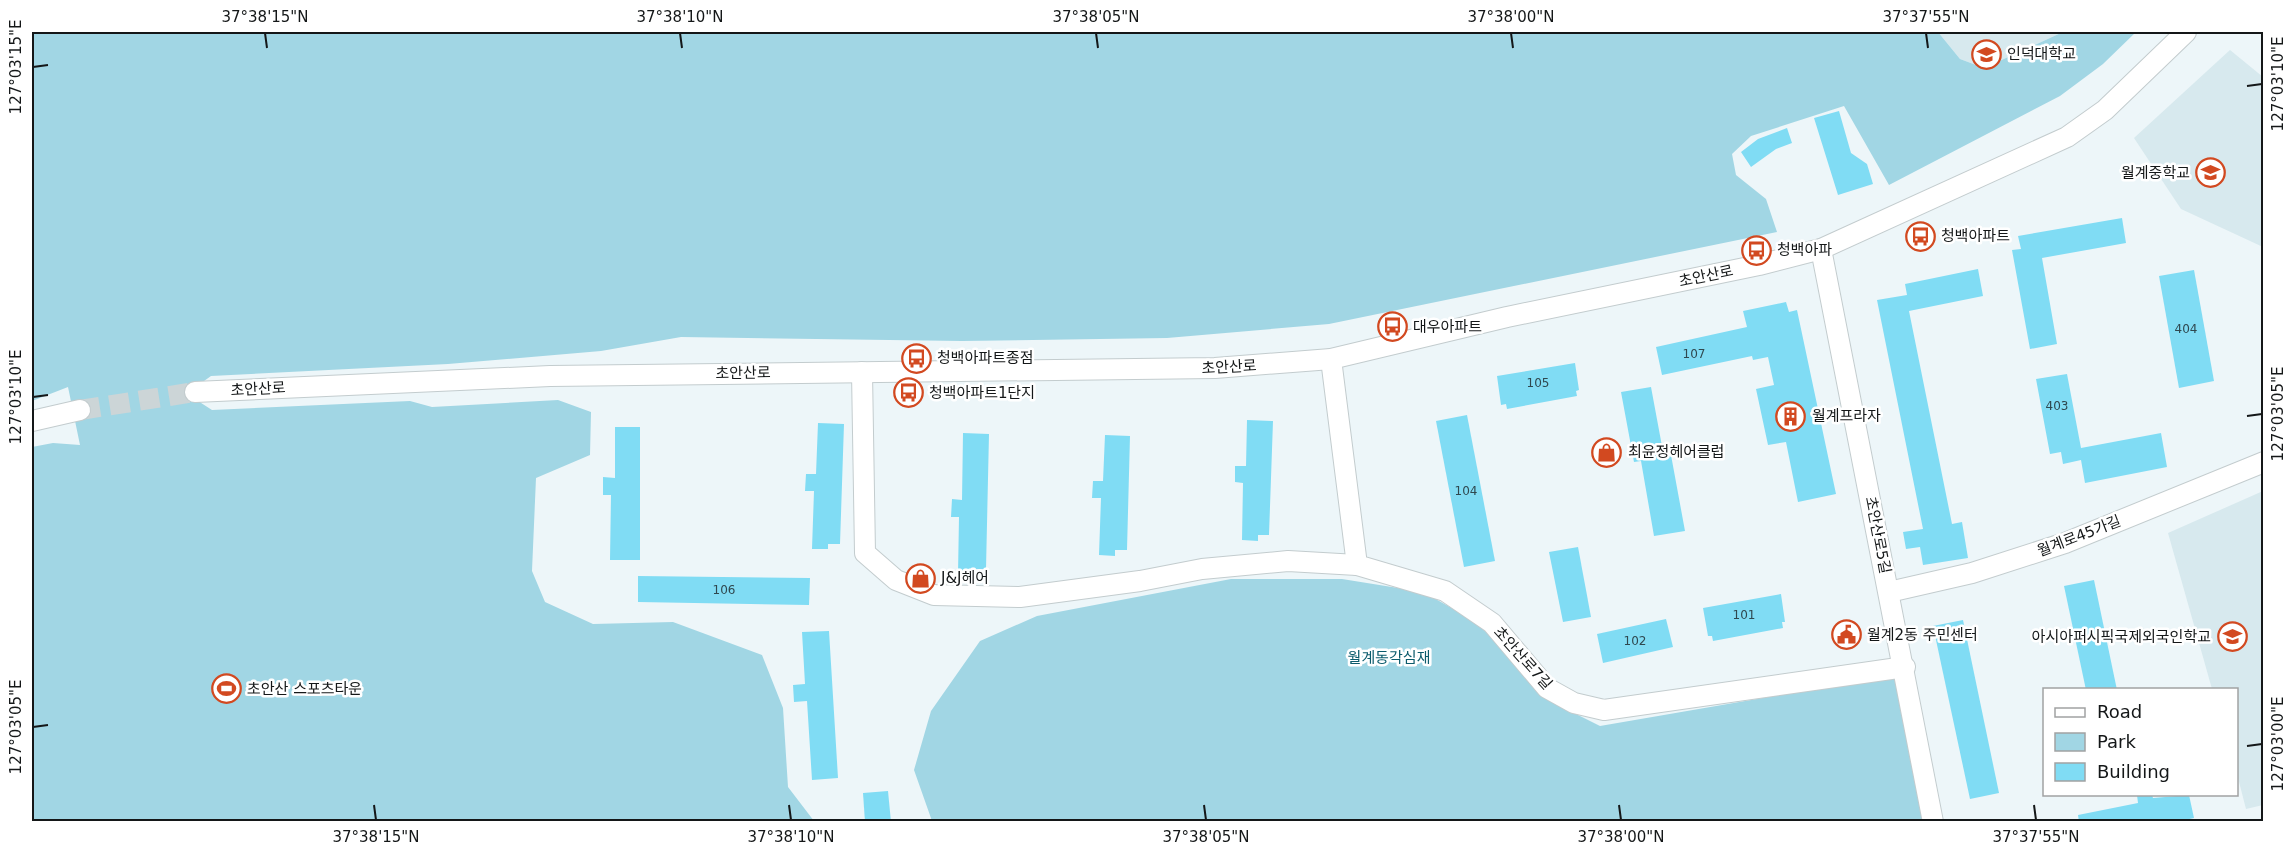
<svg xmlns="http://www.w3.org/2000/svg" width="2295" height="853" font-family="'DejaVu Sans','Noto Sans KR',sans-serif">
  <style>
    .built { fill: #d7e9ee }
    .green { fill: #a1d6e4 }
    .building { fill: #80dcf4 }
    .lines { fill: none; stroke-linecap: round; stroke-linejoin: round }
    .minor-tunnel { stroke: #ccd5d7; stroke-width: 20; stroke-dasharray: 20 10; stroke-linecap: butt }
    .minor-casing { stroke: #c3ccce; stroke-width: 22 }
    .minor { stroke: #fff; stroke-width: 20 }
    .ticks { fill: none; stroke: #141718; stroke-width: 2 }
    .labels { text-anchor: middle; stroke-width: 5; stroke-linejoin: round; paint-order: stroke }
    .number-label { font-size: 12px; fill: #2f484f }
    .poi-label { font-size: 15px; fill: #141718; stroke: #fff; text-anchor: start }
    .street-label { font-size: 15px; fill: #141718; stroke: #fff }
    .park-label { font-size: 15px; fill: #0b5b6c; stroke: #fff }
    .neatline { fill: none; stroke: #141718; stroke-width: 2 }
    .ticks-label { font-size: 15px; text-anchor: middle; fill: #141718 }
  </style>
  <rect width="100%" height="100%" fill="#edf6f9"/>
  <g class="built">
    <polygon points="1938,32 2063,32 1984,68 1960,59"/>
    <polygon points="2230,50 2263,77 2263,247 2181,209 2134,138"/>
    <polygon points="2263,491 2263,805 2246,809 2237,774 2236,690 2212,689 2168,533"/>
  </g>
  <g class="green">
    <polygon points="32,32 1938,32 1960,59 1984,68 2063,32 2136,32 2103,64 2060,96 1889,185 1844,106 1751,136 1732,154 1736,175 1766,199 1777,232 1329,324 1167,338 962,341 681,337 601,351 448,364 211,376 197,386 198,401 212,410 410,401 432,407 558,400 591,412 590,455 536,478 532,571 545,602 593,624 673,622 762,655 783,708 788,787 814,821 32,821 32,447 53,443 80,445 68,387 32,401"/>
    <polygon points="1231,579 1342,579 1423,592 1473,620 1505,650 1546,699 1600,726 1895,675 1925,821 932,821 914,770 931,711 980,641 1037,616"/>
  </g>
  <g class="building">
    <polygon points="1839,111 1851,153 1867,164 1873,184 1838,195 1814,118"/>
    <polygon points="1787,128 1792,143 1776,149 1751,167 1741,152 1758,139"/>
    <polygon points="2122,218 2126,243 2042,258 2057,344 2030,349 2012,250 2021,249 2018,236"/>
    <polygon points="1978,269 1983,296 1909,311 1952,524 1962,522 1968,558 1923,565 1920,547 1906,549 1903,532 1923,529 1877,300 1907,295 1905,284"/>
    <polygon points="2194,270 2214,381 2179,388 2159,276"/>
    <polygon points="1786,302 1789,312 1797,310 1836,494 1798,502 1786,442 1768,445 1756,389 1774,385 1768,357 1753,360 1752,356 1662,375 1656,347 1747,327 1743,311"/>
    <polygon points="1575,363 1579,390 1576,391 1577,396 1507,409 1506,404 1501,405 1497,376"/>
    <polygon points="2067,374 2081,448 2161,433 2167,467 2085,483 2081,460 2063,464 2061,452 2050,454 2036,379"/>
    <polygon points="1651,387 1664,457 1671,455 1685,531 1654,536 1641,461 1634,462 1621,392"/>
    <polygon points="1467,415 1495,561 1464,567 1436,421"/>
    <polygon points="1247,420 1273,421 1269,535 1258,535 1258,541 1242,540 1243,483 1235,482 1235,466 1246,466"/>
    <polygon points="818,423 844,424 840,544 828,544 828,549 812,549 814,491 805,491 806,474 816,474"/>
    <polygon points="615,427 640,427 640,560 610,560 611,495 603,495 603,477 615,478"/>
    <polygon points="963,433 989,434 986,569 975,569 974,575 958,574 959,517 951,517 952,499 962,500"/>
    <polygon points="1105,435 1130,436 1127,550 1115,550 1115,556 1099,555 1101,498 1092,498 1093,481 1103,481"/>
    <polygon points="1578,547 1591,617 1563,622 1549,552"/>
    <polygon points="638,576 810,578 809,605 638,602"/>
    <polygon points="2094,580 2117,690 2086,690 2064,586"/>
    <polygon points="1781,594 1785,622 1782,622 1783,628 1713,641 1712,636 1708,636 1703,608"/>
    <polygon points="1666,619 1673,647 1603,663 1597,634"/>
    <polygon points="1963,620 1999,793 1970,799 1933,626"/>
    <polygon points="829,631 838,778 812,780 807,701 794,702 793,685 805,684 802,632"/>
    <polygon points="888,791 891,822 865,822 863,793"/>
    <polygon points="2137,795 2152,795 2153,798 2189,795 2194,818 2176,822 2079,822 2078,815 2138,803"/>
  </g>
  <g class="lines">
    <polyline class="minor-tunnel" points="80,410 195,392"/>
    <defs>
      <g id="minor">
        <polyline points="1821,249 1933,822"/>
        <polyline points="1331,359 1357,565 1445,591 1492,623 1547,688 1574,703 1604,710 1905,667"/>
        <polyline points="862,372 865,553 896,580 934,595 1020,597 1140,581 1202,569 1288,561 1357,565"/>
        <polyline points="195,392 550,376 1215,368 1331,359 1507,317 1759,265 1821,249 2067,137 2105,110 2186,32"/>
        <polyline points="32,421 80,410"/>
        <polyline points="1889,592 1972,573 2065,543 2264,462"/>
      </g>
    </defs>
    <use href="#minor" class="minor-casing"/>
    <use href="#minor" class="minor"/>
  </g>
  <path class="ticks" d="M265,33L267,48M680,33L682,48M1096,33L1098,48M1511,33L1513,48M1926,33L1928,48M33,67L48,65M2247,86L2262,84M33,397L48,395M2247,416L2262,414M33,727L48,725M2247,746L2262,744M374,805L376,820M789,805L791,820M1204,805L1206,820M1619,805L1621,820M2034,805L2036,820"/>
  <defs>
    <symbol id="university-ring" viewBox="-11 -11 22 22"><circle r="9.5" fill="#fff" stroke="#d24920" stroke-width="1.5"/><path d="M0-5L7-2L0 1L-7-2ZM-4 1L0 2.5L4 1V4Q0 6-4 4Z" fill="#d24920"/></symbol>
    <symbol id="school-ring" viewBox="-11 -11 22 22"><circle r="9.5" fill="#fff" stroke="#d24920" stroke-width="1.5"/><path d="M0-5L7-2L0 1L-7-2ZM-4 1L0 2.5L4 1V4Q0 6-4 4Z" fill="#d24920"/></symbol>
    <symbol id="bus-ring" viewBox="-11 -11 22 22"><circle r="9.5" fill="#fff" stroke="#d24920" stroke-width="1.5"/><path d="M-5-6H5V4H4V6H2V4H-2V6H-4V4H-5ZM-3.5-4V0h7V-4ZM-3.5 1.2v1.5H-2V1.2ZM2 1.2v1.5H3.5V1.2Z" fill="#d24920"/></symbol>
    <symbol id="building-ring" viewBox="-11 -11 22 22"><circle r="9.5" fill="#fff" stroke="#d24920" stroke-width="1.5"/><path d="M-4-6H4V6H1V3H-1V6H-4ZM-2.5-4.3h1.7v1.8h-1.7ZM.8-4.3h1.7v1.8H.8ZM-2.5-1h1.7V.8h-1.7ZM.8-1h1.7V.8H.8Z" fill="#d24920"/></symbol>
    <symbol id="shop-ring" viewBox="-11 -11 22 22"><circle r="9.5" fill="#fff" stroke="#d24920" stroke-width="1.5"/><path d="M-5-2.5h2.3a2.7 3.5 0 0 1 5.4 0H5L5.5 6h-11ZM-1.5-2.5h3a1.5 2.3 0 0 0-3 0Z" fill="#d24920"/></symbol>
    <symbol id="civic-ring" viewBox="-11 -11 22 22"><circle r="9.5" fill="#fff" stroke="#d24920" stroke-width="1.5"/><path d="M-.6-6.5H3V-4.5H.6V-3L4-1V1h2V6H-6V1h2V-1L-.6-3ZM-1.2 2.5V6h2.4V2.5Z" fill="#d24920"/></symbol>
    <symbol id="stadium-ring" viewBox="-11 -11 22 22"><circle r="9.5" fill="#fff" stroke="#d24920" stroke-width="1.5"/><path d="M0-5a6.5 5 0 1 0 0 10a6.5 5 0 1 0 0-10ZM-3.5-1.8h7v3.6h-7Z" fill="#d24920"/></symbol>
  </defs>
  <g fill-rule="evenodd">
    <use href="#university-ring" x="1970" y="38" width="33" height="33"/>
    <use href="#school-ring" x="2194" y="156" width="33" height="33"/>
    <use href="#bus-ring" x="1904" y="220" width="33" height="33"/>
    <use href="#bus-ring" x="1740" y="234" width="33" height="33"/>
    <use href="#bus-ring" x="1376" y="310" width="33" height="33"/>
    <use href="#bus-ring" x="900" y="342" width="33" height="33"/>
    <use href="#bus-ring" x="892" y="376" width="33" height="33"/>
    <use href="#building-ring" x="1774" y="400" width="33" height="33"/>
    <use href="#shop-ring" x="1590" y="436" width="33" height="33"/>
    <use href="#shop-ring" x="904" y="562" width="33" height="33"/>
    <use href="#civic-ring" x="1830" y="618" width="33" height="33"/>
    <use href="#school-ring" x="2216" y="620" width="33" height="33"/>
    <use href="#stadium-ring" x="210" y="672" width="33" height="33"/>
  </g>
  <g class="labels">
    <g class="number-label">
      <text x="2186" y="333">404</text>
      <text x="1694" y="358">107</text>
      <text x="1538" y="387">105</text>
      <text x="2057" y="410">403</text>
      <text x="1466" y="495">104</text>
      <text x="724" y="594">106</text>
      <text x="1744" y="619">101</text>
      <text x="1635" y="645">102</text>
    </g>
    <g class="poi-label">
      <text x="2007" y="59">인덕대학교</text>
      <text x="2190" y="178" text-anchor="end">월계중학교</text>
      <text x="1941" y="241">청백아파트</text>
      <text x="1777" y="255">청백아파</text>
      <text x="1413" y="332">대우아파트</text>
      <text x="937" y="363">청백아파트종점</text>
      <text x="929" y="398">청백아파트1단지</text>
      <text x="1812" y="421">월계프라자</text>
      <text x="1628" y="457">최윤정헤어클럽</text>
      <text x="941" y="583">J&amp;J헤어</text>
      <text x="1867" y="640">월계2동 주민센터</text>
      <text x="2211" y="642" text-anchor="end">아시아퍼시픽국제외국인학교</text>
      <text x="247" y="694">초안산 스포츠타운</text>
    </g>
    <g class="street-label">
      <text transform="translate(1706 276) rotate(-12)" y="5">초안산로</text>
      <text transform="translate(1229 367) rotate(-3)" y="5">초안산로</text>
      <text transform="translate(743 373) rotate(-1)" y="5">초안산로</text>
      <text transform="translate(258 389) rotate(-3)" y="5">초안산로</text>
      <text transform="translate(1878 535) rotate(79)" y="5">초안산로5길</text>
      <text transform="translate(2079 536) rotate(-21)" y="5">월계로45가길</text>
      <text transform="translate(1523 658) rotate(48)" y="5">초안산로7길</text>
    </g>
    <g class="park-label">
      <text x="1389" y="663">월계동각심재</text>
    </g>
  </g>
  <rect width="2295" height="853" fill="none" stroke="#ffffff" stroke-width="66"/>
  <rect x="2043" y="688" width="195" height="108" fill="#ffffff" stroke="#a1a2a3" stroke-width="1.5"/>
  <rect x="2055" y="708" width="30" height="9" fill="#ffffff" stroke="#a1a2a3" stroke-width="1.5"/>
  <text x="2097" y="718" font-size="18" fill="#141718">Road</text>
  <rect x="2055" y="733" width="30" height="18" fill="#a1d6e4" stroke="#a1a2a3" stroke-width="1.5"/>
  <text x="2097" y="748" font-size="18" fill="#141718">Park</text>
  <rect x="2055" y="763" width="30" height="18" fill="#80dcf4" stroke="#a1a2a3" stroke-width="1.5"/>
  <text x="2097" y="778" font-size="18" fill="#141718">Building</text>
  <rect x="33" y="33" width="2229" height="787" class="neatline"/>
  <g class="ticks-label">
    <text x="265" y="22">37°38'15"N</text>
    <text x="680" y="22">37°38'10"N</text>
    <text x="1096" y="22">37°38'05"N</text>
    <text x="1511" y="22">37°38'00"N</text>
    <text x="1926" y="22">37°37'55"N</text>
    <text transform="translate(16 67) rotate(-90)" y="5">127°03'15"E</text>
    <text transform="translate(2278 84) rotate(-90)" y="5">127°03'10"E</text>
    <text transform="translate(16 397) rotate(-90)" y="5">127°03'10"E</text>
    <text transform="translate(2278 414) rotate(-90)" y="5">127°03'05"E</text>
    <text transform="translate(16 727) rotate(-90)" y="5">127°03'05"E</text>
    <text transform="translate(2278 744) rotate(-90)" y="5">127°03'00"E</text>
    <text x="376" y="842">37°38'15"N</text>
    <text x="791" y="842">37°38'10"N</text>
    <text x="1206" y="842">37°38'05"N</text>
    <text x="1621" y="842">37°38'00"N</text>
    <text x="2036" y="842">37°37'55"N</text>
  </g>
</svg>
